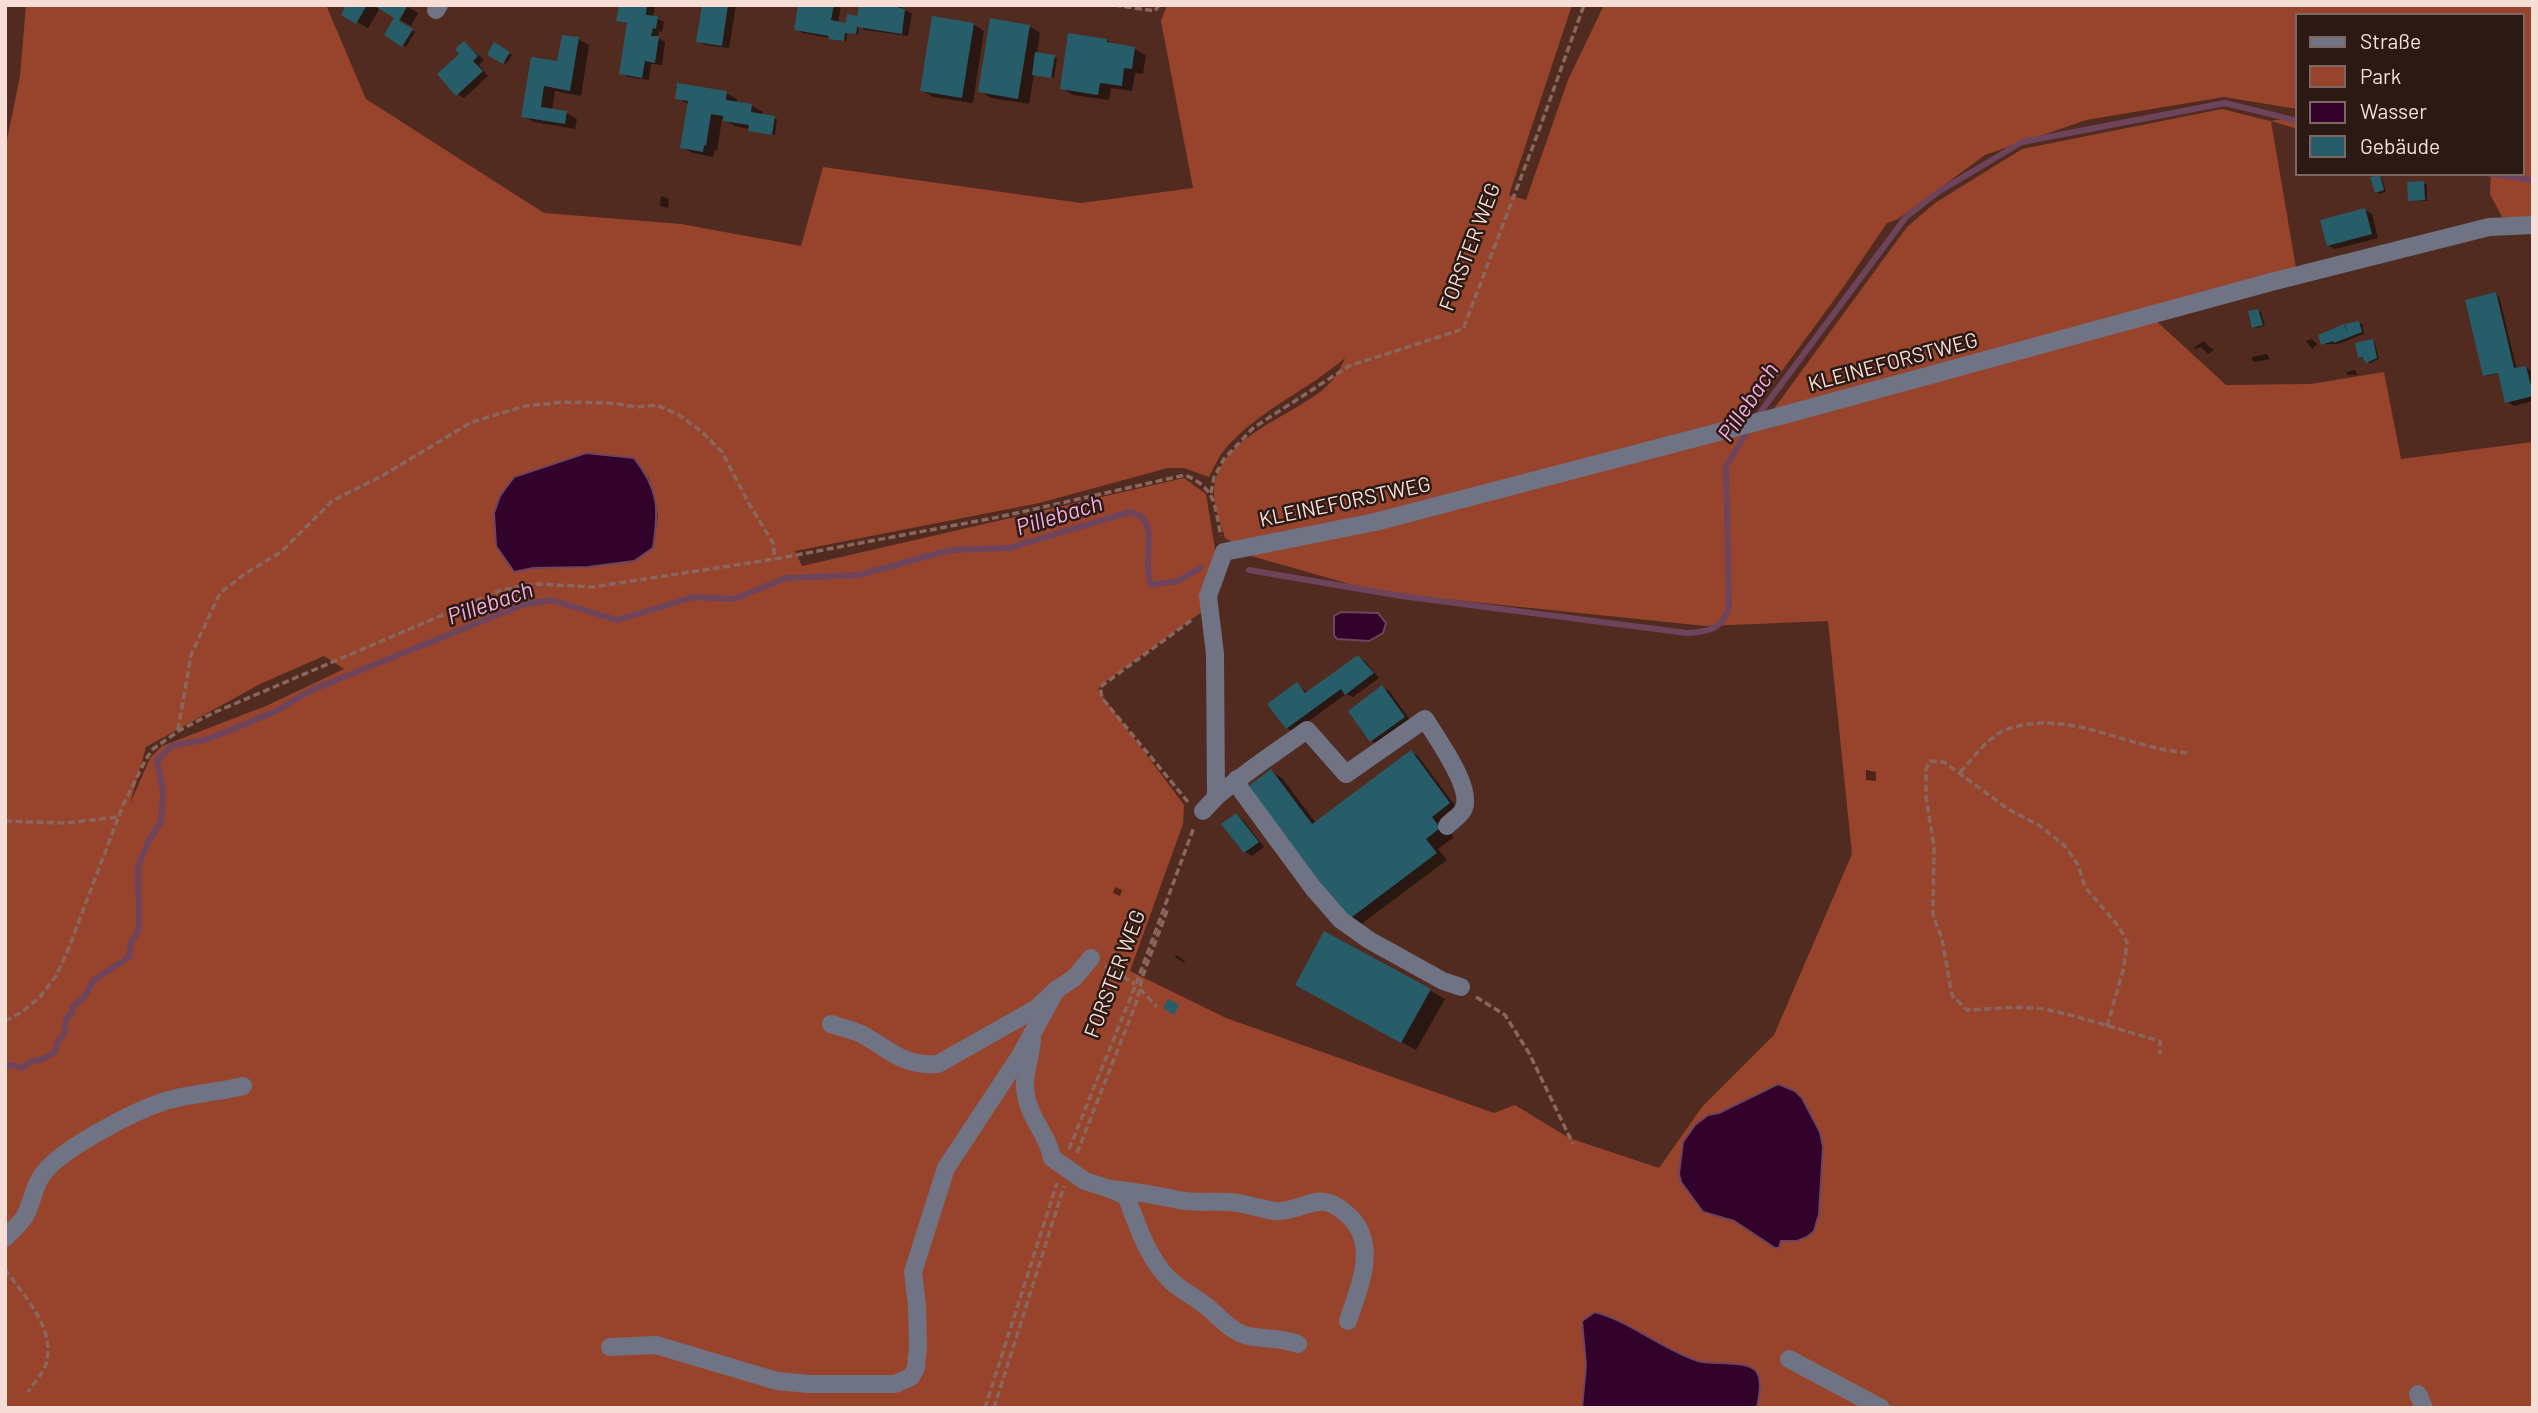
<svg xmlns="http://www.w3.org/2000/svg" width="2538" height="1413" font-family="Barlow,sans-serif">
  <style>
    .green { fill: #98442c; fill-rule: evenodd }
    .water { fill: #33022a; stroke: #6e445d; stroke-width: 2 }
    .shadow { fill: #0007 }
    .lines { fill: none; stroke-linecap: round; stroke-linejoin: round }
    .stream { stroke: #6e445d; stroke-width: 6 }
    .building { fill: #275c69 }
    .path { stroke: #89675d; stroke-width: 3.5; stroke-dasharray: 7 3.5; stroke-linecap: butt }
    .minor { stroke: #6f7384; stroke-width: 18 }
    .labels { text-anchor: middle; stroke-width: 5; stroke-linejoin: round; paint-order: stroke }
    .street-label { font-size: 21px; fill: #f6ddd5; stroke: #2b1914 }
    .water-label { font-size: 23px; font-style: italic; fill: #f5aae1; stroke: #2b1914 }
  </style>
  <rect width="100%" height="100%" fill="#512b20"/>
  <g class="green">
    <path d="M26,5H326L366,99L544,213L681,224L801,246L823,167L1081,203L1193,188L1161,21L1167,5H1572L1509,195L1526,200L1568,80L1604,5H2533V221L2502,217L2490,194L2491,173H2522V16H2298V109L2224,97L2086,120L1985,155L1898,219L1887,223L1842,289L1748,417L1373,516L1232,542L1225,538C1221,524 1213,506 1214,491C1216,436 1295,417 1328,385C1335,378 1342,366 1345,358C1307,391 1258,410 1225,449C1218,457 1214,468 1209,477L1184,468H1168L1039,503L795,551L802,566L1184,478L1206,494L1216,555L1203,611L1101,685L1098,690L1184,805L1183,824L1130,971L1226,1018L1494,1113L1515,1105L1569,1138L1659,1168L1702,1107L1774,1035L1852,854L1828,621L1705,626L1377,592L1248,555L2153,318L2226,385L2311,384L2384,372L2401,459L2533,442V1408H5V150L20,76ZM586,453L649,477L658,515L653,548L588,567L533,568L514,572V477ZM324,656L344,669L266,706L162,746L150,758L130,804L146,747L260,684Z"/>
    <polygon points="2222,109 2270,121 2298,117 2298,129 2271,121 2296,268 1773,410 1907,227 1935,203 2022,149"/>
  </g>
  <g class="water">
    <path d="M586,453L634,458C659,489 659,509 653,548L634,561L588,567L533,568L514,572L496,546L494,513L500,496L514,477Z"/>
    <polygon points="1341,612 1378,613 1386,623 1383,633 1369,641 1337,639 1334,635 1334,616"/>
    <polygon points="1778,1084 1795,1091 1802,1098 1820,1132 1823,1147 1819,1214 1814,1231 1807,1237 1797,1241 1781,1241 1779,1248 1775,1248 1734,1221 1703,1212 1681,1182 1679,1174 1683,1142 1695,1125 1708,1115 1719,1113"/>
    <path d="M1595,1312C1632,1322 1661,1349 1698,1361C1711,1365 1747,1360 1756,1371C1763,1380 1759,1397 1757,1408H1582L1586,1365L1582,1321Z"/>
  </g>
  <g class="shadow">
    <polygon points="348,5 405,5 418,13 411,26 380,8 368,28 343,14"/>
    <polygon points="620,5 655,5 653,17 664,22 662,32 659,31 658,38 665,42 662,65 651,64 649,80 628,77 621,73 629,25 618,20"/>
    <polygon points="703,5 736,5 729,48 705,45 698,41"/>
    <polygon points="800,5 841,5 838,23 847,25 857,18 898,5 912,14 908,36 865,30 859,26 858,35 847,33 846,41 803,33 796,29"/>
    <polygon points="394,20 415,32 406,47 386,35"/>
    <polygon points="973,24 984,31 973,103 933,97 922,90"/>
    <polygon points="1029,26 1040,33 1037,54 1057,58 1054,78 1034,74 1029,104 991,98 980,91"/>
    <polygon points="578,39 589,45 581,96 555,91 552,110 566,113 577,119 575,129 534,122 523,116 559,63"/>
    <polygon points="1107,40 1116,46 1135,49 1146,55 1143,74 1135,73 1132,91 1111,88 1109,100 1073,95 1062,88"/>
    <polygon points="465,43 484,60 479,65 488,76 464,98 457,94"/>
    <polygon points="495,45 512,55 506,64 489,54"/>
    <polygon points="726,93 737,99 737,103 752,106 763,112 762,116 777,119 775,135 735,126 722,119 717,151 715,150 713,157 693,153 682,147 688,104 677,98"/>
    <polygon points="2379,177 2382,178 2386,192 2379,194 2376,192"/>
    <polygon points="2424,183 2427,185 2427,201 2409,200"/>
    <polygon points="661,196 669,199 668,208 660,206"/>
    <polygon points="2365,210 2372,214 2378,238 2335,249 2328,245"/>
    <polygon points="2496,294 2499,296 2517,370 2525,367 2532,371 2533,401 2514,406 2507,402 2500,373 2488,376 2485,375"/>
    <polygon points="2258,311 2261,312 2265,326 2256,328 2254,327"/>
    <polygon points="2359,323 2362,324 2364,334 2338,344 2322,344 2332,329"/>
    <polygon points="2312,339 2317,344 2312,349 2306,341"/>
    <polygon points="2204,341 2209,347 2214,350 2208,354 2201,347 2196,349 2193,348"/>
    <polygon points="2373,341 2375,343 2379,359 2370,363 2360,357"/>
    <polygon points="2267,354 2270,359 2256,362 2253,361 2252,357"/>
    <polygon points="2355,370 2358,375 2347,375 2346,372"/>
    <polygon points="1358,657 1365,661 1379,678 1353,697 1346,694 1294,732 1287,728 1297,684 1308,693"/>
    <polygon points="1382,687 1389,691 1411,721 1378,745 1371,741"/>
    <polygon points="1411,752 1418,756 1456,807 1440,819 1454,837 1438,849 1447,860 1360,925 1349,919 1271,771 1282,778 1315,822"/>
    <polygon points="1866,770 1876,772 1876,781 1866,780"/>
    <polygon points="1236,815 1243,820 1264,847 1252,856 1245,852"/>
    <polygon points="1115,887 1122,890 1120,896 1113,893"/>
    <polygon points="1325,933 1445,999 1416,1050 1297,984"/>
    <polygon points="1176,955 1185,961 1184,963 1175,957"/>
  </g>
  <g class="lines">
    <g class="stream">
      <polyline points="2485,173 2533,180"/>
      <polyline points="1756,418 1906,217 1938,192 2022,142 2225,103 2298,121"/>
      <path d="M1249,570L1401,596L1687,633C1709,632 1724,629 1729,605L1726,466L1750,427"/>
      <path d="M5,1066L14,1065L22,1068L31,1061L41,1060L55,1052L58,1041L64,1034L67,1017L72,1013V1008L85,996L93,981L129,957L131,942L137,934L139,923L138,867L148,842L161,821L163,791L157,760L172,746L208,739L238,727L276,711L312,690L522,605L551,600L617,620L694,597L734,599L786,578L859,575L950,550L1009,548L1130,512C1157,517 1147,548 1148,568C1148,574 1150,580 1151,585L1178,581L1201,567"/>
    </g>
  </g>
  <g class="building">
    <polygon points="346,5 367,5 356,24 341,15"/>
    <polygon points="373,5 408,5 399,21 413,29 402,47 384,35 394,18"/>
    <polygon points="619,5 647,5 646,15 658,16 656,29 653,28 651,36 659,36 655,63 645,61 642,78 619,74 627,23 616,21"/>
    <polygon points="702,5 728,5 722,46 696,42"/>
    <polygon points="798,5 834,5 831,20 846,23 847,14 857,16 859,5 898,5 897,7 905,9 902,34 857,27 856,34 845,33 844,41 828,39 829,36 794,30"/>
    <polygon points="932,16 974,23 962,98 920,91"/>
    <polygon points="990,18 1030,25 1018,99 978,92"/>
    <polygon points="1068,33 1107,39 1107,42 1135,47 1132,69 1124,68 1122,86 1100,83 1098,95 1060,89"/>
    <polygon points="562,35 579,37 570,91 544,86 541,107 567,111 565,124 521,117 531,57 557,61"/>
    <polygon points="464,41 478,56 473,61 483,71 456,96 437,74 459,54 455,49"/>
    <polygon points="494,42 510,52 503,64 487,55"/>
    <polygon points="1035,52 1055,55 1051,78 1032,75"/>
    <polygon points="677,83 727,91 726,100 752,104 751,112 775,116 772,135 748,131 749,125 723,121 723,116 711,114 706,146 704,145 703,152 680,148 688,101 675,99"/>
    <polygon points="2380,175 2384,190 2375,193 2370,177"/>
    <polygon points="2424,181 2425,200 2408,201 2407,182"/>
    <polygon points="2365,208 2372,234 2327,246 2320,220"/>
    <polygon points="2496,292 2514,368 2526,366 2533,394 2533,396 2505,403 2498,373 2483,376 2465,300"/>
    <polygon points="2258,309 2263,325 2252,328 2248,311"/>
    <polygon points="2359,321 2362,332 2334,343 2333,341 2321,345 2318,335 2344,324 2348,333 2345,324"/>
    <polygon points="2373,339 2377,358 2366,363 2362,357 2358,358 2355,343"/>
    <polygon points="1358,655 1374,673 1345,695 1341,689 1286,729 1267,704 1297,682 1305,693"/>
    <polygon points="1382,685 1405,717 1370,742 1348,711"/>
    <polygon points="1411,750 1450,803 1432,817 1440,828 1426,839 1437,853 1348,920 1245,789 1271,769 1312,824"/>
    <polygon points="1236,813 1259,842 1244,853 1221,824"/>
    <polygon points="1324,931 1431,989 1401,1043 1295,985"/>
    <polygon points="1168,999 1179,1005 1174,1015 1163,1008"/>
  </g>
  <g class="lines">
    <g class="path">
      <polyline points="1114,5 1155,11 1159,5"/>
      <polyline points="1211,493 1214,477 1224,459 1253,428 1349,366 1463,329 1538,133 1584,5"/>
      <polyline points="178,730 191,655 220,593 246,573 281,552 332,501 382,476 470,423 488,417 526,406 564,402 611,403 637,407 657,405 679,415 701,431 722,452 748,502 773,543 775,559"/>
      <path d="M1960,772C1974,758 1989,735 2008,729C2069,708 2128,749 2188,753"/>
      <polyline points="1188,802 1102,698 1100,687 1193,619"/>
      <polyline points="5,821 65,823 118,817"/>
      <polyline points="1105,966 1135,984"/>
      <polyline points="1140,989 1157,1007"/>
      <polyline points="1476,997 1505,1015 1529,1053 1573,1144"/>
      <path d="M5,1021L22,1012L39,998L56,976L68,950L123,805L146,759L153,749L180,730L213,713L501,590L537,584L593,587L775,559L999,517L1185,475C1217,489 1214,505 1221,536"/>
      <path d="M2107,1026L2124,967L2127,942L2119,927L2085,887L2078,865L2065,846L2040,826L2008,809L1944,762L1930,761L1926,769V797L1934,847L1933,915L1942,939L1952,995L1967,1010C1994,1009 2022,1005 2049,1010C2086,1018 2123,1031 2160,1041V1054"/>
      <polyline points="1069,1149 1136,984 1194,827"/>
      <polyline points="1077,1153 1137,1001 1142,978 1168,908"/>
      <path d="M5,1269C24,1297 56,1327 46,1364C43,1373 34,1383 28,1392"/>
      <polyline points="985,1408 1057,1183"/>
      <polyline points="994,1408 1064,1186"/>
    </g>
    <g class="minor">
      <polyline points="436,10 439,5"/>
      <polyline points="1237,779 1241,790 1313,888 1341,920 1369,940 1443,981 1461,987"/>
      <path d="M1216,797C1244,773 1276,752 1307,730L1346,774L1425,719C1436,737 1475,790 1463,810C1460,816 1451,821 1447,826"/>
      <polyline points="1203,811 1216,797 1215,654 1208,596 1224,552 1375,522 1784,415 2271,282 2489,227 2533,225"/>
      <path d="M831,1024C842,1028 853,1030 863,1035C890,1050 904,1067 938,1064L1037,1008L1056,990L1074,978L1091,958"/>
      <path d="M1032,1040C1031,1055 1024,1073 1025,1088C1027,1117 1048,1134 1052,1158L1085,1181L1110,1189"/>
      <path d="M5,1238C12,1230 21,1224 26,1214C34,1198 34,1183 46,1170C67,1146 142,1106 173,1099C196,1093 220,1092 243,1086"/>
      <path d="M1298,1344C1281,1337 1262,1340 1245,1335C1229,1330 1219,1316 1206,1306C1195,1297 1182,1291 1171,1281C1147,1258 1138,1226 1126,1196L1110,1189C1134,1191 1155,1195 1179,1200C1198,1204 1218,1200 1238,1203C1250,1205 1262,1209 1274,1211C1292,1213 1312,1199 1326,1202C1335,1204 1342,1210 1349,1216C1379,1245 1359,1288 1348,1321"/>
      <polyline points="610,1347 656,1345 777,1381 809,1384 895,1384 911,1377 916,1368 918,1346 917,1305 913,1272 946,1168 1020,1056 1056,990"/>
      <polyline points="1789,1359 1881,1408"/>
      <polyline points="2418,1394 2424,1408"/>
    </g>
  </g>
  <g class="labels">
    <g class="street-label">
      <text transform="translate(1470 247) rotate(-69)" y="7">FORSTER WEG</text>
      <text transform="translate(1893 362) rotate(-15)" y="7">KLEINEFORSTWEG</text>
      <text transform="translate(1345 502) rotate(-12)" y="7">KLEINEFORSTWEG</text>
      <text transform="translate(1115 974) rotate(-69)" y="7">FORSTER WEG</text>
    </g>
    <g class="water-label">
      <text transform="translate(1748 402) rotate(-56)" y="8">Pillebach</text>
      <text transform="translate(1059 515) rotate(-17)" y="8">Pillebach</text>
      <text transform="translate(490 603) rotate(-19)" y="8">Pillebach</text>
    </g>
  </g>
  <rect width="2538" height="1413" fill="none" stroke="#f6ddd5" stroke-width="14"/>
  <rect x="2296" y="14" width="228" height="161" fill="#2b1914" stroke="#7c6761" stroke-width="2"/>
  <rect x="2310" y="37" width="35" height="10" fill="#6f7384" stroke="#7c6761" stroke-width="2"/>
  <text x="2360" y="49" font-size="21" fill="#f6ddd5">Straße</text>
  <rect x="2310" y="66" width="35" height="21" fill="#98442c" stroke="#7c6761" stroke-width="2"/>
  <text x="2360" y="84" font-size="21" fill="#f6ddd5">Park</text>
  <rect x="2310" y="102" width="35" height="21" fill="#33022a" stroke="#7c6761" stroke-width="2"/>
  <text x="2360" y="119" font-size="21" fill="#f6ddd5">Wasser</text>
  <rect x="2310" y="136" width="35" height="21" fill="#275c69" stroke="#7c6761" stroke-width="2"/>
  <text x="2360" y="154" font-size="21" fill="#f6ddd5">Gebäude</text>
</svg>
